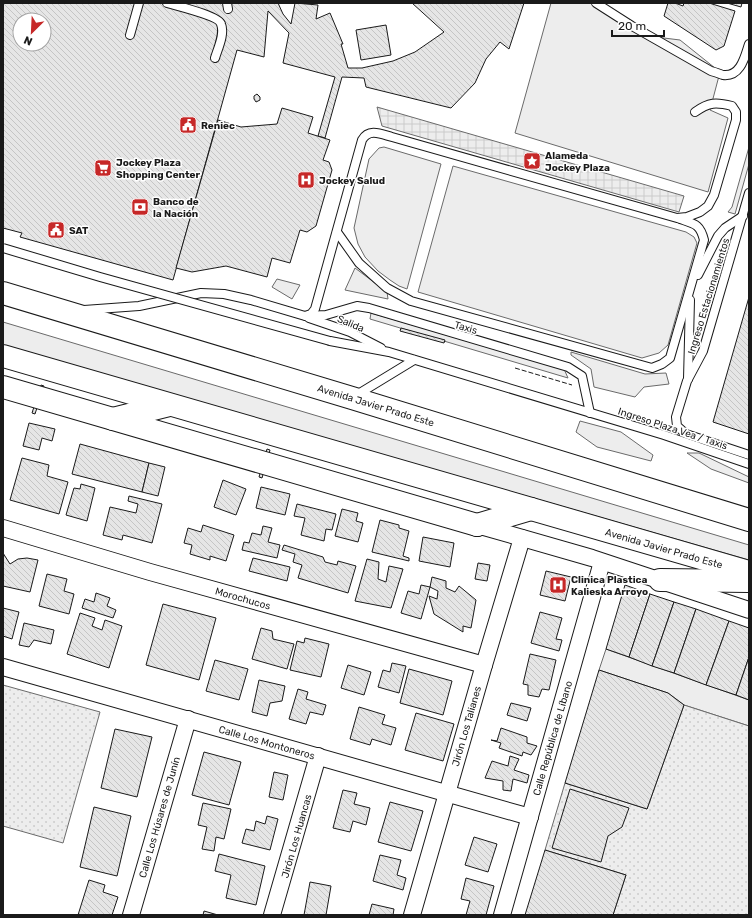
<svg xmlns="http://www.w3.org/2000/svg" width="752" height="918" font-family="Rubik,sans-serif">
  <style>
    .built { fill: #ededed; stroke: #6a6a6a }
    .park { fill: url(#park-dots); stroke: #6a6a6a }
    .plaza { fill: url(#plaza-grid); stroke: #6a6a6a }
    .building { fill: url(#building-back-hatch); stroke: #1a1a1a; fill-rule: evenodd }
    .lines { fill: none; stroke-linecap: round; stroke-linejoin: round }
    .lane-casing { stroke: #1a1a1a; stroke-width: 10 }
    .street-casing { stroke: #1a1a1a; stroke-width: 18 }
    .secondary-casing { stroke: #1a1a1a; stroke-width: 24 }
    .highway-casing { stroke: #1a1a1a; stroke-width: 24 }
    .lane { stroke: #fff; stroke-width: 8 }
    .street { stroke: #fff; stroke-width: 16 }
    .secondary { stroke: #fff; stroke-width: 22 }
    .highway { stroke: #fff; stroke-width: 22 }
    .lane-bridge-casing { stroke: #1a1a1a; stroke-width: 10; stroke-linecap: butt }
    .lane-bridge { stroke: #fff; stroke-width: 8 }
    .fence { stroke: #1a1a1a; stroke-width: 1; stroke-dasharray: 5 2; stroke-linecap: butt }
    .labels { text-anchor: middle; stroke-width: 3; stroke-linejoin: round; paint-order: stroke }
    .poi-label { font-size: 10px; font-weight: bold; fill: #1a1a1a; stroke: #fff; text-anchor: start }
    .street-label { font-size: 10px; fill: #1a1a1a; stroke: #fff }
  </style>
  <defs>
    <pattern id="park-dots" width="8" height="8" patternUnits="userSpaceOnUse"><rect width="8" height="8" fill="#ededed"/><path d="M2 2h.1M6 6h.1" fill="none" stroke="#cbcbcb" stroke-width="1.8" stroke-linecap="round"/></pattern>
    <pattern id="plaza-grid" width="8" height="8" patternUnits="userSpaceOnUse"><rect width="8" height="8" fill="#ededed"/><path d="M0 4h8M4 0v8" fill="none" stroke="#cbcbcb"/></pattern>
    <pattern id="building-back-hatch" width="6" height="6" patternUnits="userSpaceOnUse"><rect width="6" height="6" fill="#e6e6e6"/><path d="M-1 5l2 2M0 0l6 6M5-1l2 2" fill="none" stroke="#c5c5c5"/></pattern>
  </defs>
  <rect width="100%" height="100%" fill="#fff"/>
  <g class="built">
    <polygon points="551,3 603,3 656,37 680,40 720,72 710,110 728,118 708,192 515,133"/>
    <polygon points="384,147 441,164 407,289 399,286 390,280 378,271 365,257 358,244 354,228 369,159 379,148"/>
    <polygon points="749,147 749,164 735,214 728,212 732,207"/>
    <polygon points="453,166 686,232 694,237 697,243 668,345 659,353 642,358 418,292"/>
    <polygon points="355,268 387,292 388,299 345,290"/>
    <polygon points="277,279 300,285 292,299 272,287"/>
    <polygon points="371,313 564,369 568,378 370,319"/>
    <polygon points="3,322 749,545 749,560 3,346"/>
    <polygon points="571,352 645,374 666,373 669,384 644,387 635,397 594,387 591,369 571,355"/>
    <polygon points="580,421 621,432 653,455 651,461 597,447 576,432"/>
    <polygon points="687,453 699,453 749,477 749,483 711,469"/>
    <polygon points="606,649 749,700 749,726 684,705 668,693 599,670"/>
  </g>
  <g class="park">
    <polygon points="3,685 100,712 63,843 3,826"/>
    <polygon points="684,705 749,726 749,915 613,915 626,875 545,850 565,783 647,809"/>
  </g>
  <polygon class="plaza" points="377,107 684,196 679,212 382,126"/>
  <g class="building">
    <path d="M3,3H278L283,14L291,24L295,3L318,5L316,19L330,13L343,44H341L348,68H362L393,61L415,52L444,32L412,3H524L509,49L500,42L486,59L475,83L451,108L366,87L364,78L342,77L325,138L318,136L335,77L283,63L289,33L268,11L264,57L237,50L173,280L20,237L22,233L3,228ZM20,20H44V44H20Z"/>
    <polygon points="668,3 675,3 683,6 684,3 709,3 735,11 724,46 716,50 664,16"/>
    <polygon points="727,3 742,3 741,7"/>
    <polygon points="386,25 391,55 361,60 356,30"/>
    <polygon points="257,94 260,97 260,100 256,102 254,99 254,96"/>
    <polygon points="282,108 313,117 308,133 330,140 323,160 329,162 332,170 316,226 307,232 300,230 290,263 272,258 267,277 226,266 192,272 176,268 218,120 241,127 277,124"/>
    <polygon points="749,297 749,434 713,422"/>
    <polygon points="401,328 445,340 444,343 400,331"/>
    <polygon points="41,385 44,386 35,414 32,413"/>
    <polygon points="29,423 55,429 52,441 42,438 39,450 23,446"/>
    <polygon points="80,444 149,463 142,492 72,474"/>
    <polygon points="267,449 270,450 262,478 259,477"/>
    <polygon points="22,458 49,465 47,476 68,482 59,514 10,500"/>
    <polygon points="149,463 165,467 158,496 142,492"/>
    <polygon points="223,480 246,489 236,515 214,507"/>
    <polygon points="81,484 95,488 87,521 66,515 74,488 80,489"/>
    <polygon points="261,487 290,494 285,515 256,508"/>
    <polygon points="129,496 162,504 152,543 123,535 122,540 103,535 110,507 136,513 138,504 128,501"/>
    <polygon points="297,504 336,514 332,530 326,529 324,541 301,535 305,518 294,516"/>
    <polygon points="342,509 358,513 356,521 363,523 358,542 335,536"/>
    <polygon points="380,520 399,525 399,528 409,531 403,556 409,558 409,561 372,552"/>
    <polygon points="203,525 234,535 226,561 210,556 210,560 190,554 192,545 184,543 188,528 201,532"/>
    <polygon points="263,526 272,528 268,542 280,545 277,558 242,550 244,542 249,543 252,533 261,535"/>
    <polygon points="423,537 454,543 450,567 419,561"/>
    <polygon points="284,545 323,557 325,562 337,565 338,561 356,566 348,593 298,578 302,565 293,562 295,554 282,550"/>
    <polygon points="3,553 10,564 18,559 27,558 38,560 30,592 3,586"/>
    <polygon points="253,558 290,567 287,581 249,571"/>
    <polygon points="367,559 379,562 378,579 386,582 389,566 403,569 391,608 355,601"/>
    <polygon points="478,563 490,565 487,581 475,579"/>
    <polygon points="546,571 571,577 565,601 540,595"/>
    <polygon points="47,574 67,579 64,591 74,594 69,614 39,606"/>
    <polygon points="432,577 446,581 446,588 455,592 459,586 476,600 471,628 463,626 463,632 434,614 429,596 437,599 438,591 430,587"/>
    <polygon points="421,585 430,587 421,619 401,613 408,591 419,594"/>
    <polygon points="625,585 650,594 629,657 606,649"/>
    <polygon points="96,593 110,598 107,606 116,610 113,618 82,608 85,599 94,602"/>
    <polygon points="650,594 674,602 652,666 629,657"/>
    <polygon points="674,602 696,609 674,673 652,666"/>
    <polygon points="163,604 216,618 199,680 146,665"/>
    <polygon points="3,608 19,612 12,639 3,636"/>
    <polygon points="696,609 729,621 706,685 674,673"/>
    <polygon points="540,612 562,618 556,639 562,640 559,651 531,643"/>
    <polygon points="80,613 95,618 92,626 102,630 105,620 122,626 109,668 67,654"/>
    <polygon points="729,621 749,628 749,657 736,695 706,685"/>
    <polygon points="24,623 54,630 51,644 34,640 29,647 19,645"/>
    <polygon points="261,628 272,631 273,639 294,644 287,669 252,659"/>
    <polygon points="305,638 329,644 321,677 290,670 297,641 304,643"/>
    <polygon points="530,654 556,660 549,690 542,689 539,697 528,695 528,685 523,684"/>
    <polygon points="749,657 749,700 736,695"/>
    <polygon points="215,660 248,669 239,700 206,691"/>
    <polygon points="392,663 406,666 399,693 378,687 383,670 390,672"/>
    <polygon points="348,665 371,672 364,695 341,688"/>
    <polygon points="409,669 452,681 443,715 400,703"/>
    <polygon points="599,670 668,693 684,705 647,809 565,783"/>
    <polygon points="259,680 285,686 282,701 270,703 267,716 252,712"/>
    <polygon points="298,689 308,692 306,699 326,705 323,715 310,712 306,724 289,719"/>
    <polygon points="511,703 531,708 527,721 507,715"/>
    <polygon points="359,707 385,715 382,724 396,728 391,745 372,739 370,745 350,739"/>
    <polygon points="416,713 454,724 443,761 405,750"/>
    <polygon points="501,728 527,737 527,743 537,746 531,755 523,752 522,756 499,748 501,743 491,740 497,741"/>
    <polygon points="115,729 152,737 137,797 101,788"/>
    <polygon points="204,752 241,762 229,805 192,795"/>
    <polygon points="510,756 519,759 514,770 529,775 527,783 513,779 511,791 503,790 503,781 485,778 492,761 508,766"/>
    <polygon points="274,772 288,775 283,800 269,797"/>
    <polygon points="570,789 629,808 622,827 608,836 601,862 552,848"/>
    <polygon points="343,790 357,793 354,804 370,808 366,825 353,821 350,832 333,828"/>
    <polygon points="390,802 423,811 411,851 378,842"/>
    <polygon points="203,803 231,809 224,839 216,837 214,851 202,849 207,827 198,825"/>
    <polygon points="94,807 131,816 117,876 80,867"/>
    <polygon points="267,816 278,819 270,850 242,843 246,829 254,831 256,821 265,824"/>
    <polygon points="474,837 497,844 488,872 465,865"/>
    <polygon points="545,850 626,875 613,915 525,915"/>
    <polygon points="219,854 265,866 256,905 226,898 231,875 215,871"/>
    <polygon points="380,855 401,860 397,875 406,878 403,890 373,881"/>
    <polygon points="466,878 494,886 486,915 466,915 470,901 461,899"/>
    <polygon points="89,880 105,885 103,892 118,897 112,915 78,915"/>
    <polygon points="310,882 331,886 326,915 304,915"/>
    <polygon points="372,904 394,909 393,915 369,915"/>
    <polygon points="204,911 218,915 203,915"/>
  </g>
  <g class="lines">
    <defs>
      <g id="lane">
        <path d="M167,3C177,6 219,16 221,24C225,34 218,48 215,58"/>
        <polyline points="227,3 228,9"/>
        <path d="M596,3L632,26L711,71C715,72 720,74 723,75C741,77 745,56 749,44"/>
        <polyline points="130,35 139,3"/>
        <polyline points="749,193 703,351 687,381 676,417 677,426 686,434 749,455"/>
        <path d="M337,232L359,263L387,288L411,301L652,368L662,364L670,358L704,240C700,224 695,224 680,219"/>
        <polyline points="698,275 718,236 725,228 743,216"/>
        <path d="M84,310L139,306L201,293L224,294L251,300L305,316L311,314L315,309L362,140C369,128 381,134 392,137L677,218L687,217L700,212L708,206L714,195L736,120V112L732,106C716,102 709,102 695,112"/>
        <polyline points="306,316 326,315 357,306 369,308 568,367 582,376 590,413"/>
        <polyline points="309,318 350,332 381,348"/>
        <polyline points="330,341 389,352 664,435 749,464"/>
        <polyline points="688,379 690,300"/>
        <polyline points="355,396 414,360"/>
      </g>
      <g id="street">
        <polyline points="477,525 592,558 749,610"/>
        <polyline points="3,528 150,572 484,665"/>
        <polyline points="3,667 530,817"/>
        <polyline points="131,915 188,719"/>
        <polyline points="272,915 318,756"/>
        <polyline points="412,915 484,665 522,538"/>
        <polyline points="502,915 602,562"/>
      </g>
      <polyline id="secondary" points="3,387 477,525"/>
      <g id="highway">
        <polyline points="3,293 352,398 749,520"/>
        <polyline points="3,356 749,572"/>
        <polyline points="113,419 169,405"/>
        <polyline points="477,525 531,509"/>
        <polyline points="660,580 749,581"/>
      </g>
    </defs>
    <use href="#lane" class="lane-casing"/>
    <use href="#street" class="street-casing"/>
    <use href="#secondary" class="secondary-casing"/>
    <use href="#highway" class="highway-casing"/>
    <use href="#lane" class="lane"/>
    <use href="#street" class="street"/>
    <use href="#secondary" class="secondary"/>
    <use href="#highway" class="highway"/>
    <defs>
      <polyline id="lane-bridge" points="3,248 100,277 330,341"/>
    </defs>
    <use href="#lane-bridge" class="lane-bridge-casing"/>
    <use href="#lane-bridge" class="lane-bridge"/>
    <polyline class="fence" points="515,368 572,385"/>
  </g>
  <defs>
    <symbol id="civic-square" viewBox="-11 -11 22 22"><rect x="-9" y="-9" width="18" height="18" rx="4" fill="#c62828" stroke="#fff"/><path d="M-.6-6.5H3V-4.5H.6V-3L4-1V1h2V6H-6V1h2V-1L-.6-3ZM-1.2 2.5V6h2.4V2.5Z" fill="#fff"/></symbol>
    <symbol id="sight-square" viewBox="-11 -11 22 22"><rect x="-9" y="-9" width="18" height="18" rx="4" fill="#c62828" stroke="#fff"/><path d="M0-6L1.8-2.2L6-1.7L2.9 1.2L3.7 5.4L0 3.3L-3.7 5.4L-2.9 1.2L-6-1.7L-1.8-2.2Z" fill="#fff"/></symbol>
    <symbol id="supermarket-square" viewBox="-11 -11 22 22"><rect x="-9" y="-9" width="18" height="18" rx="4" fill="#c62828" stroke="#fff"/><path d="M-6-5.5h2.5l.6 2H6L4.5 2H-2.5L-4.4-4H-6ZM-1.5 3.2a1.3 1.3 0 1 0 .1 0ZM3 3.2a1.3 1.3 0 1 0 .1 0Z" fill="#fff"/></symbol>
    <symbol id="hospital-square" viewBox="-11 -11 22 22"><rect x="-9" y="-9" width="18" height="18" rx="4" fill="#c62828" stroke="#fff"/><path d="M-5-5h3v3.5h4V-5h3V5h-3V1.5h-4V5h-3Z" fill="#fff"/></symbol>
    <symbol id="bank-square" viewBox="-11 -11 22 22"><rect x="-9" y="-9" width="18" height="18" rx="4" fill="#c62828" stroke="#fff"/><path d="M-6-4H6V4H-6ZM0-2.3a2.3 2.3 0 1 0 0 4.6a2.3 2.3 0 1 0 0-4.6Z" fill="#fff"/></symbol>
  </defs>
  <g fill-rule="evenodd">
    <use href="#civic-square" x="178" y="115" width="20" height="20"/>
    <use href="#sight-square" x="522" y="151" width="20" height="20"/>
    <use href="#supermarket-square" x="93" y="158" width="20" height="20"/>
    <use href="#hospital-square" x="296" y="170" width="20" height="20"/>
    <use href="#bank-square" x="130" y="197" width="20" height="20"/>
    <use href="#civic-square" x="46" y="220" width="20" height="20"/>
    <use href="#hospital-square" x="548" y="575" width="20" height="20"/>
  </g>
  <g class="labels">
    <g class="poi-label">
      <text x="201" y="129">Reniec</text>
      <text x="545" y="159">Alameda<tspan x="545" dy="12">Jockey Plaza</tspan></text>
      <text x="116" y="166">Jockey Plaza<tspan x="116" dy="12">Shopping Center</tspan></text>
      <text x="319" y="184">Jockey Salud</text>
      <text x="153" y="205">Banco de<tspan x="153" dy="12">la Nación</tspan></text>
      <text x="69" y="234">SAT</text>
      <text x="571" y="583">Clinica Plastica<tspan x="571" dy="12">Kalieska Arroyo</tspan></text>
    </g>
    <g class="street-label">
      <text transform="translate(708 296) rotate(-73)" y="4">Ingreso Estacionamientos</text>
      <text transform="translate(351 323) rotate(23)" y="4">Salida</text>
      <text transform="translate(466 327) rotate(16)" y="4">Taxis</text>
      <text transform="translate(376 405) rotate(17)" y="4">Avenida Javier Prado Este</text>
      <text transform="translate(673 428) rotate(18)" y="4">Ingreso Plaza Vea / Taxis</text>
      <text transform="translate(664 548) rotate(16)" y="4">Avenida Javier Prado Este</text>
      <text transform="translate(243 598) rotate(16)" y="4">Morochucos</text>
      <text transform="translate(466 726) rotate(-74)" y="4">Jirón Los Talianes</text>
      <text transform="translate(552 738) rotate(-74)" y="4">Calle República de Líbano</text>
      <text transform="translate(267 742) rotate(16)" y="4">Calle Los Montoneros</text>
      <text transform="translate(159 817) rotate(-74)" y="4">Calle Los Húsares de Junín</text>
      <text transform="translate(296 836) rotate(-74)" y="4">Jirón Los Huancas</text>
    </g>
  </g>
  <rect width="752" height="918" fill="none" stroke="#1a1a1a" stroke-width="8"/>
  <g transform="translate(32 32) rotate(204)"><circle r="19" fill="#ffffff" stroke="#a3a3a3"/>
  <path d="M0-3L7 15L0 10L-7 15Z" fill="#c62828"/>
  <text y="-6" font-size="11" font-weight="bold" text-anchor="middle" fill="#1a1a1a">N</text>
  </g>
  <path d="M612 30v6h52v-6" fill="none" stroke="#1a1a1a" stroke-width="2"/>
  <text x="618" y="30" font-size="12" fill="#1a1a1a" stroke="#ffffff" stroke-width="3" paint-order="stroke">20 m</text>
</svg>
